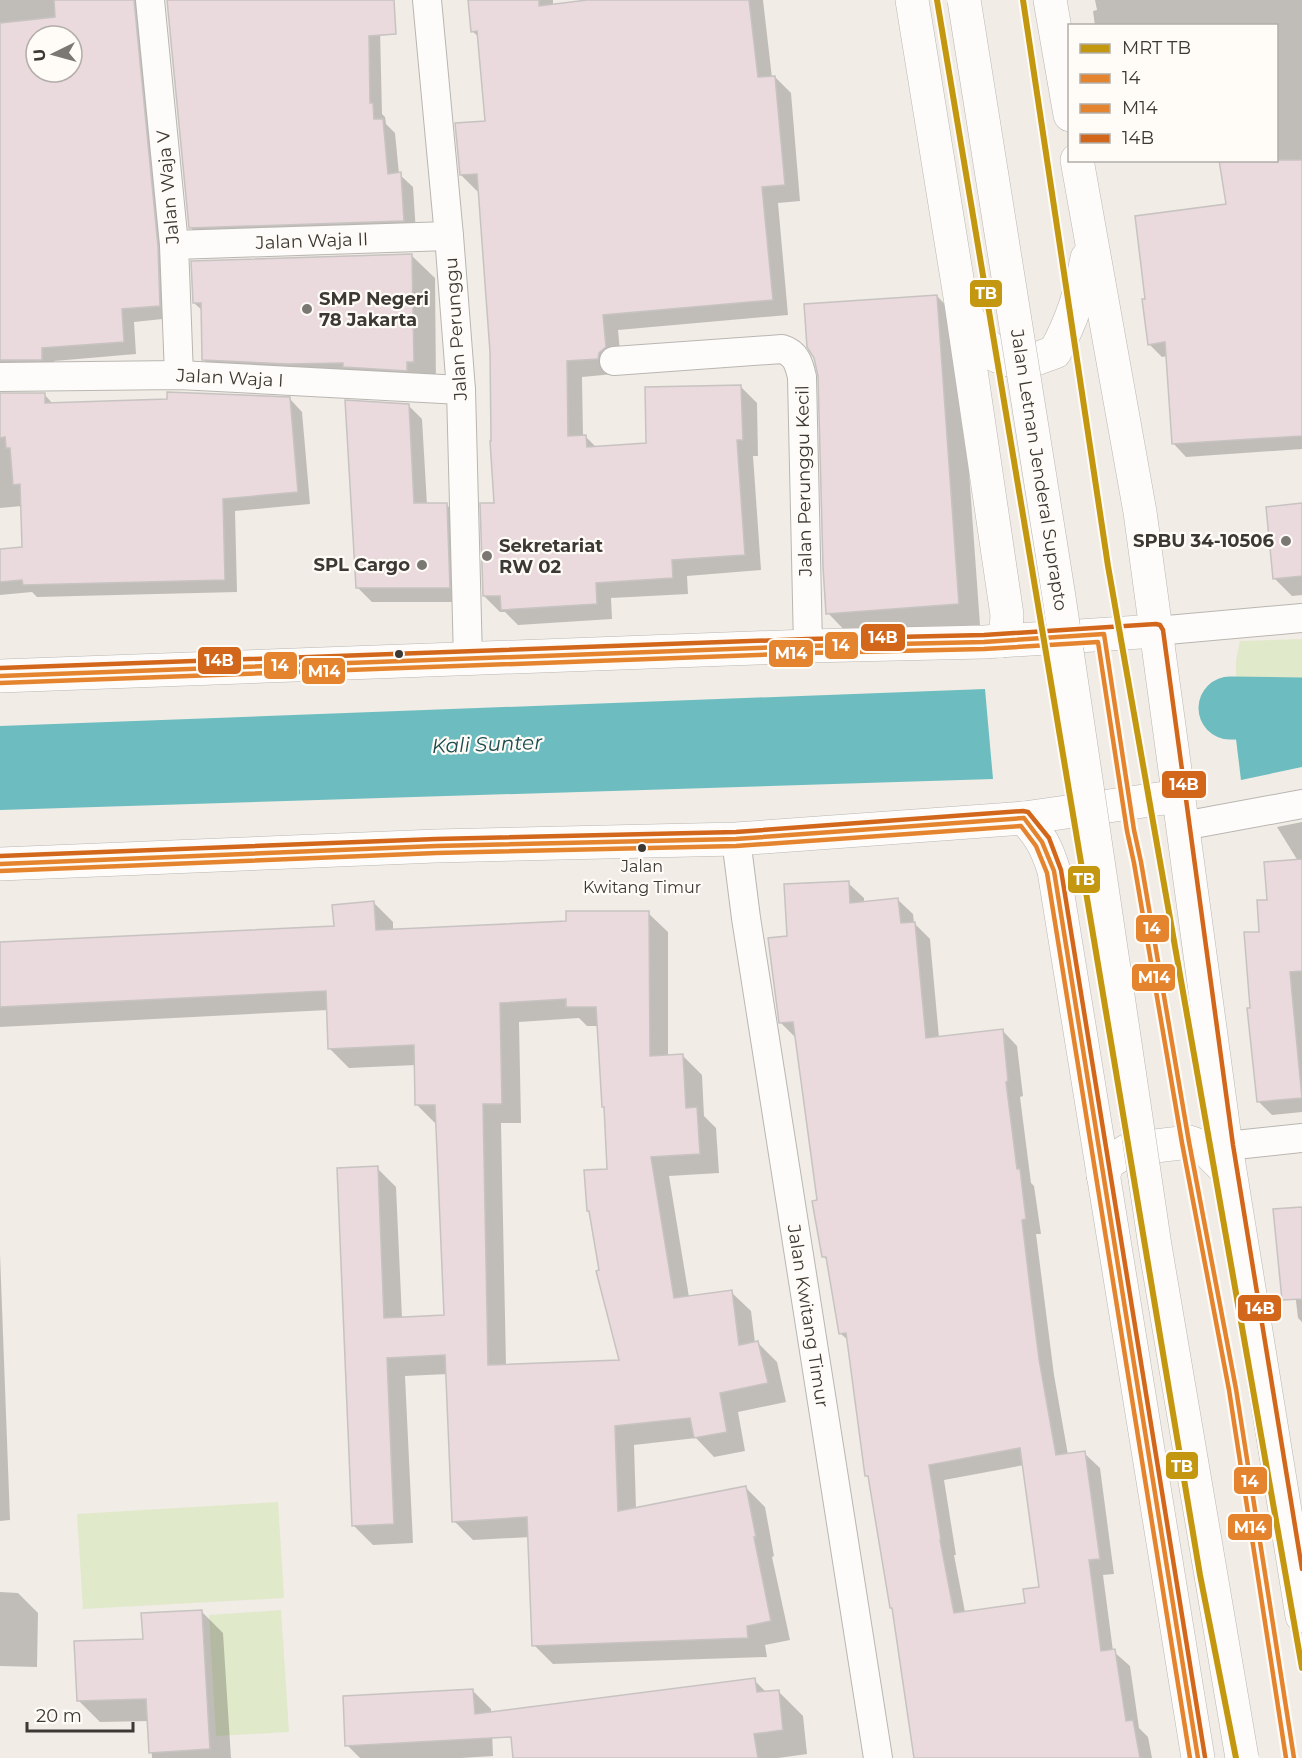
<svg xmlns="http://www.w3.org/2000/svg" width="1302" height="1758" font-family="Montserrat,sans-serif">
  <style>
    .green { fill: #e1e9cb }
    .water { fill: #6dbdc0 }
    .shadow { fill: #0003; fill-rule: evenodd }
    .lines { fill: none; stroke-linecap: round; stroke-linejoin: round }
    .river { stroke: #6dbdc0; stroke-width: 63 }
    .building { fill: #ead9dd; stroke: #c7c3c1; stroke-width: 1.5; fill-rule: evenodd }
    .minor-casing { stroke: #b9b6b1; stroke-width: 30 }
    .primary-casing { stroke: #b9b6b1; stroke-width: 34 }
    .minor { stroke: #fdfcfb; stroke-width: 28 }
    .primary { stroke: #fdfcfb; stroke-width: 33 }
    .primary-bridge-casing { stroke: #b9b6b1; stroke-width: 34; stroke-linecap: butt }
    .primary-bridge { stroke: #fdfcfb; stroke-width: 33 }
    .bus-1-casing { stroke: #fffbf7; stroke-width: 9 }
    .bus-2-casing { stroke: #fffbf7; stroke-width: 9 }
    .bus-3-casing { stroke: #fffbf7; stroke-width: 9 }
    .bus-1 { stroke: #e4842e; stroke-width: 4.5 }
    .bus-2 { stroke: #e4842e; stroke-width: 4.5 }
    .bus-3 { stroke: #d2661b; stroke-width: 4.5 }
    .metro-1-casing { stroke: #fffbf7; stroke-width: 10 }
    .metro-1 { stroke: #c49710; stroke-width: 6 }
    .poi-dot { fill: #7b7772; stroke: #fffbf7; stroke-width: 2 }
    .bus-dot { fill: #3c3834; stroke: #fffbf7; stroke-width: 2 }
    .labels { text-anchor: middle; stroke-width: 4.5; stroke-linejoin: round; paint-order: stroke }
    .bus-label { font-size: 16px; fill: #3c3834; stroke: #fffbf7 }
    .street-label { font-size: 18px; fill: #3c3834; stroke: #fffbf7 }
    .poi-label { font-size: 18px; font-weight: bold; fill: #3c3834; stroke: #fffbf7; text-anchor: start }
    .water-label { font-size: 20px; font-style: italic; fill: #1a4c4e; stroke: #fffbf7 }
    .line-badge { stroke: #fffbf7; stroke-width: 2 }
    .badge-label { font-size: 16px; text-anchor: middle; font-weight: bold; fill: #fff }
  </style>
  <rect width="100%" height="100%" fill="#f1ece6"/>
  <g class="green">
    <polygon points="1302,639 1302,691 1236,697 1236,661 1240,641"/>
    <polygon points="278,1502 284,1598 83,1609 77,1514"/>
    <polygon points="281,1610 289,1732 216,1736 209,1615"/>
  </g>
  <g class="water">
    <polygon points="985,689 993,779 0,810 0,726"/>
    <polygon points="1302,695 1302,767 1241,780 1231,698"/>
  </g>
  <g class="shadow">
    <path d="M0,0H152L172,318L134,322L136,354L54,361V372L0,379ZM36,36H72V72H36Z"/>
    <polygon points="168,0 368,0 380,29 382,114 385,117 386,124 395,133 399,174 413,187 416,233 203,240 190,227"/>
    <polygon points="470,0 553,0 553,5 600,0 763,0 772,78 775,77 791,93 800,201 778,203 788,315 618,330 621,363 614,374 582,377 583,437 586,437 597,448 648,444 741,387 757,403 758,456 753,456 761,570 687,576 688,594 611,598 612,619 518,625 505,612 500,612 484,596 495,505 492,352 480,191 477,191 461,175 487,122 480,38 472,31"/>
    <polygon points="1095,0 1302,0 1302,449 1186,457 1173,443 1167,356 1162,357 1149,344 1228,206 1276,160 1276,26 1095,26 1093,11 1097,10"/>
    <polygon points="411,255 435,278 436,385 227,382 203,359 203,311 194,303"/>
    <polygon points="937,296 958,318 980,625 849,635 828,613"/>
    <polygon points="44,394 53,404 290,399 302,412 310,504 235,511 237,592 37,597 32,592 0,595 0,551 23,548 22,506 0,508 0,395"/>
    <polygon points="408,405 422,419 427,505 447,505 461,519 463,602 372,602 358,588"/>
    <polygon points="1302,505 1302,595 1292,596 1274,578"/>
    <polygon points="1302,822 1302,1112 1272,1115 1258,1101 1251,1009 1260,934 1268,901 1298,861 1277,827"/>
    <path d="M848,883L864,898V903L897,899L913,914L914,923L930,939L939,1038L1002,1030L1017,1046L1023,1096L1020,1097L1031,1183L1034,1186L1041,1234H1036L1054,1375L1068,1455L1084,1453L1100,1468L1114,1574L1103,1575L1113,1651L1130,1666L1139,1728L1148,1737L1152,1758H917L894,1610L891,1608L870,1479L866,1475L849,1341L840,1333L828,1261L824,1257L818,1202L797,1039L781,1023L789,938ZM1024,1465L1041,1588L1027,1604L965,1612L954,1555H956L944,1480Z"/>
    <path d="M373,902L393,922V931L567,923L648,913L668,932V1056L682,1055L702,1075L704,1116L716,1128L719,1173L669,1176L689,1297L731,1292L751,1311L755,1343H758L777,1362L786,1402L738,1412L745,1451L714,1457L696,1438L634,1445L636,1509L746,1488L765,1507L774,1556L772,1557L790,1640L765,1645L767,1657L553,1664L534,1645L530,1537L473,1540L454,1521L448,1374L405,1376L413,1543L373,1545L354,1526L377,1168L396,1187L402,1318L446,1317L437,1124H436L416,1104V1065L349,1068L330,1049L328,1010L0,1027V944L335,927ZM579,1018L587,1026H598L609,1170L588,1211L590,1213L621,1361L506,1365L501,1123H521L519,1022Z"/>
    <polygon points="1302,1208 1302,1322 1298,1318 1293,1276"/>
    <polygon points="0,1254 10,1520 0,1521"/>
    <polygon points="0,1592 18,1593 38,1613 37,1667 0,1666"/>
    <polygon points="201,1611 223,1633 231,1758 152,1758 150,1721 100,1722 78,1700 144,1640"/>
    <polygon points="754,1680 767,1693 778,1691 803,1716 807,1754 778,1758 546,1758"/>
    <polygon points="473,1691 491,1709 493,1756 461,1758 360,1758 347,1745"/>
  </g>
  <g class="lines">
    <polyline class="river" points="1230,708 1302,709"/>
  </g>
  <g class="building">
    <path d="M54,0H134L158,246L160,306L122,309L124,342L42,348V360H0V23L55,17ZM36,36H72V72H36Z"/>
    <polygon points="167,0 394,0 396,34 369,36 370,103 373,103 374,119 383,119 388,174 401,172 404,221 189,228"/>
    <polygon points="468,0 539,0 539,6 587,0 749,0 758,77 775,76 785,185 762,187 773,300 603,315 606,347 599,353 598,359 567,361 568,436 586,435 587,447 646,443 645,387 741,385 743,440 737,440 745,555 672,560 673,578 596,583 597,604 501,610 500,596 483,596 480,503 494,503 490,441 491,441 490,352 477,174 460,175 455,123 485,121 477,31 471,32"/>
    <polygon points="1219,160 1302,160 1302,436 1172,444 1165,342 1148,345 1142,299 1145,299 1135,216 1226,204"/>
    <polygon points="412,254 414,362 407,362 407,371 343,367 343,363 288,364 202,360 201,303 193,303 191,261"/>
    <polygon points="937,295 959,604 826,614 823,567 818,376 814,358 807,347 804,304"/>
    <polygon points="167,392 290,397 298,492 223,499 225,580 23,585 22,580 0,582 0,549 22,547 20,484 13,485 10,448 6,448 5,437 0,438 0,393 45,393 45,403 167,399"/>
    <polygon points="345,400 409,404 414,503 447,503 450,588 356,588"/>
    <polygon points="1302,503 1302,576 1273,579 1266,507"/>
    <polygon points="1302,859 1302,971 1290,972 1302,1098 1257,1102 1247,1008 1250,1008 1244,932 1259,932 1257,900 1267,900 1264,862"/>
    <path d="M849,881L850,903L898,898L901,923L915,922L926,1038L1003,1029L1008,1081L1006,1082L1017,1169H1020L1026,1219L1022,1220L1032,1304L1039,1359L1056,1455L1085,1451L1100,1559L1089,1560L1101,1651L1115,1649L1126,1721L1133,1720L1140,1758H914L892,1608H890L868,1476H865L846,1333L839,1334L826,1257H822L812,1201L817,1200L793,1022L779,1023L768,938L787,936L784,884ZM1020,1448L1039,1587L1023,1589L1025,1603L954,1613L940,1540H941L929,1465Z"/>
    <path d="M374,901L376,930L566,921V911H649L650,1056L683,1054L686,1108L697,1107L700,1154L651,1157L674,1298L732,1290L739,1345L758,1341L768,1383L720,1393L727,1432L694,1438L690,1418L615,1426L618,1511L746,1486L756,1537H754L771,1621L747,1626L748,1638L532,1646L527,1517L452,1522L445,1355L387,1358L394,1524L352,1526L337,1168L378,1166L384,1318L444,1315L435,1105H415L414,1045L328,1049L326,991L0,1007V942L334,926L332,905ZM566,999V1007H596L602,1107H604L607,1169L584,1170L587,1211H589L599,1270L596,1271L619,1360L488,1365L483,1104H502L500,1003Z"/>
    <polygon points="1302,1207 1302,1299 1282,1300 1273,1209"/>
    <polygon points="202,1610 210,1749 149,1753 146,1699 77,1701 74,1641 143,1639 141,1613"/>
    <polygon points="755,1678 757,1692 779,1690 783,1730 754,1734 758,1758 513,1758 511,1737 345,1746 343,1696 473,1689 475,1714"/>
  </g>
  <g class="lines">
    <defs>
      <g id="minor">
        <polyline points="150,0 174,245 179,375"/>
        <polyline points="427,0 449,236 461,390 468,659"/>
        <polyline points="174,245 449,236"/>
        <path d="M614,361L782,349C796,353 799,364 802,377L808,646"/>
        <polyline points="0,377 179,375 461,390"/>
        <polyline points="1156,631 1302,618"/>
        <polyline points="1183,826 1302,804"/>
        <polyline points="736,839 746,918 878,1758"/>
        <polyline points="1226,1146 1302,1138"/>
      </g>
      <g id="primary">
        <polyline points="912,0 961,303 1007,615 1006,629 1000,641"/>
        <polyline points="1050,0 1070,115"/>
        <polyline points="1077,160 1140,512 1226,1146 1302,1616"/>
        <path d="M966,313L976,334L997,356L1022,364L1055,352C1073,318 1080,295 1087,258"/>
        <polyline points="0,676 808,646 984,642 1156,631"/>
        <path d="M1024,818C1040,835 1047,848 1054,871L1198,1758"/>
        <polyline points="0,864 436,846 736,839 1024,818 1179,796"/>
        <polyline points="1103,1175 1109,1162 1130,1149 1189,1142 1203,1147 1230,1174"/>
      </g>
    </defs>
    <use href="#minor" class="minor-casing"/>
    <use href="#primary" class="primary-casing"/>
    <use href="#minor" class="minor"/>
    <use href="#primary" class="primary"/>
    <defs>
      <polyline id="primary-bridge" points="964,0 1059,597 1155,1246 1242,1758"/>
    </defs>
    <use href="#primary-bridge" class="primary-bridge-casing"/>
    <use href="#primary-bridge" class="primary-bridge"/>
    <defs>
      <g id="bus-1">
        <polyline points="0,676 808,646 984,642 1104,634 1134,830 1141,862 1189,1142 1236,1389 1294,1758"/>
        <polyline points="0,864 436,846 736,839 1024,818 1042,842 1054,871 1198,1758"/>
      </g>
      <g id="bus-2">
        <polyline points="0,683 808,653 984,649 1098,642 1127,831 1134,863 1182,1143 1229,1390 1286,1758"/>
        <polyline points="0,871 436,853 736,846 1021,826 1036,846 1047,873 1190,1758"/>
      </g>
      <g id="bus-3">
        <polyline points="0,668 808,639 984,635 1156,624 1160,625 1163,630 1233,1145 1302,1569"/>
        <polyline points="0,856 436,839 736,832 1023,811 1028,812 1049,838 1061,870 1205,1757"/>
      </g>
    </defs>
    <use href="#bus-1" class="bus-1-casing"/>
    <use href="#bus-2" class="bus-2-casing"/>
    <use href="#bus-3" class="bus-3-casing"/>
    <use href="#bus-1" class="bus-1"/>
    <use href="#bus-2" class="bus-2"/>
    <use href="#bus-3" class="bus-3"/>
    <defs>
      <g id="metro-1">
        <polyline points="937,0 1200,1575 1236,1758"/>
        <polyline points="1023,0 1108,566 1302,1668"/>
      </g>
    </defs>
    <use href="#metro-1" class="metro-1-casing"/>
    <use href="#metro-1" class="metro-1"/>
  </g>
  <g class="poi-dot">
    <circle cx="307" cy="309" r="6"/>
    <circle cx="1286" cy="541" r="6"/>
    <circle cx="487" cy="556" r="6"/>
    <circle cx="422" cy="565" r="6"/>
  </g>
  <g class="bus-dot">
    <circle cx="399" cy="654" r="5"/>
    <circle cx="642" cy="848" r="5"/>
  </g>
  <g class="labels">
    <g class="bus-label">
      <text x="642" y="872">Jalan<tspan x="642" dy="21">Kwitang Timur</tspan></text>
    </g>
    <g class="street-label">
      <text transform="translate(168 187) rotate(-95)" y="6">Jalan Waja V</text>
      <text transform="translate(312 241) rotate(-2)" y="6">Jalan Waja II</text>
      <text transform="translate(456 329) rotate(-94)" y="6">Jalan Perunggu</text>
      <text transform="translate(230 378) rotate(3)" y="6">Jalan Waja I</text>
      <text transform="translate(1039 470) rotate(81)" y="6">Jalan Letnan Jenderal Suprapto</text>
      <text transform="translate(804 481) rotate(-91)" y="6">Jalan Perunggu Kecil</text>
      <text transform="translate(808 1316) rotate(81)" y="6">Jalan Kwitang Timur</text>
    </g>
    <g class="poi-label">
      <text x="319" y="305">SMP Negeri<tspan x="319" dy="21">78 Jakarta</tspan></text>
      <text x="1274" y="547" text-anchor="end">SPBU 34-10506</text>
      <text x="499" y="552">Sekretariat<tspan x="499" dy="21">RW 02</tspan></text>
      <text x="410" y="571" text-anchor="end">SPL Cargo</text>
    </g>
    <g class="water-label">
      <text transform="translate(487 744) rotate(-2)" y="7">Kali Sunter</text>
    </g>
  </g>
  <g class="line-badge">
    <rect x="969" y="279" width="34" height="29" rx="6" fill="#c49710"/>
    <rect x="860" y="623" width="46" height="29" rx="6" fill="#d2661b"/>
    <rect x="824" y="631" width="35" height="29" rx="6" fill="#e4842e"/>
    <rect x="768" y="639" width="46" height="29" rx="6" fill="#e4842e"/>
    <rect x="197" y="646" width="45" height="29" rx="6" fill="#d2661b"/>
    <rect x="263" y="651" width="35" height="29" rx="6" fill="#e4842e"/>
    <rect x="301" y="657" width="45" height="28" rx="6" fill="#e4842e"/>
    <rect x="1161" y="770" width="46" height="29" rx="6" fill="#d2661b"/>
    <rect x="1067" y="865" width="34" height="29" rx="6" fill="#c49710"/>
    <rect x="1135" y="914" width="35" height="29" rx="6" fill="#e4842e"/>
    <rect x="1131" y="963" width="45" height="29" rx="6" fill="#e4842e"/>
    <rect x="1237" y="1294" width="45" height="28" rx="6" fill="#d2661b"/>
    <rect x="1165" y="1451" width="34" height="29" rx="6" fill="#c49710"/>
    <rect x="1233" y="1466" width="35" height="29" rx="6" fill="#e4842e"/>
    <rect x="1227" y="1513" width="46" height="28" rx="6" fill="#e4842e"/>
  </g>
  <g class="badge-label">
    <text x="986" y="299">TB</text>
    <text x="883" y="643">14B</text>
    <text x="841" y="651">14</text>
    <text x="791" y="659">M14</text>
    <text x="219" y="666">14B</text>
    <text x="280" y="671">14</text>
    <text x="324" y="677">M14</text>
    <text x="1184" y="790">14B</text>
    <text x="1084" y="885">TB</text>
    <text x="1152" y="934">14</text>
    <text x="1154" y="983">M14</text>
    <text x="1260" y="1314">14B</text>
    <text x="1182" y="1472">TB</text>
    <text x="1250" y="1487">14</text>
    <text x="1250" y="1533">M14</text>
  </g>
  <rect x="1068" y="24" width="210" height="138" fill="#fffbf7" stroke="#b1ada9" stroke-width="1.5"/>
  <rect x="1080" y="44" width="30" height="9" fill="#c49710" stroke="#b1ada9" stroke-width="1.5"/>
  <text x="1122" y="54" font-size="18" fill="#3c3834">MRT TB</text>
  <rect x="1080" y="74" width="30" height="9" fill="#e4842e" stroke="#b1ada9" stroke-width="1.5"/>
  <text x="1122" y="84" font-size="18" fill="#3c3834">14</text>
  <rect x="1080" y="104" width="30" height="9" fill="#e4842e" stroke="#b1ada9" stroke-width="1.5"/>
  <text x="1122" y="114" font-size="18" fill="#3c3834">M14</text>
  <rect x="1080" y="134" width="30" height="9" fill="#d2661b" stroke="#b1ada9" stroke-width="1.5"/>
  <text x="1122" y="144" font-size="18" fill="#3c3834">14B</text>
  <g transform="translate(54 54) rotate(265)"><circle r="28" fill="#fffbf7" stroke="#b1ada9" stroke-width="1.5"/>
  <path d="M0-4.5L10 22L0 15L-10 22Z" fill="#7b7772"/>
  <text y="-9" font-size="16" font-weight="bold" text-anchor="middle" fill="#3c3834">U</text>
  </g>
  <path d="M27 1722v9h106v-9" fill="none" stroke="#3c3834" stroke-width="3"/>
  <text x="36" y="1722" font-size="18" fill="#3c3834" stroke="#fffbf7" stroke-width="4.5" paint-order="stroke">20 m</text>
</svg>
